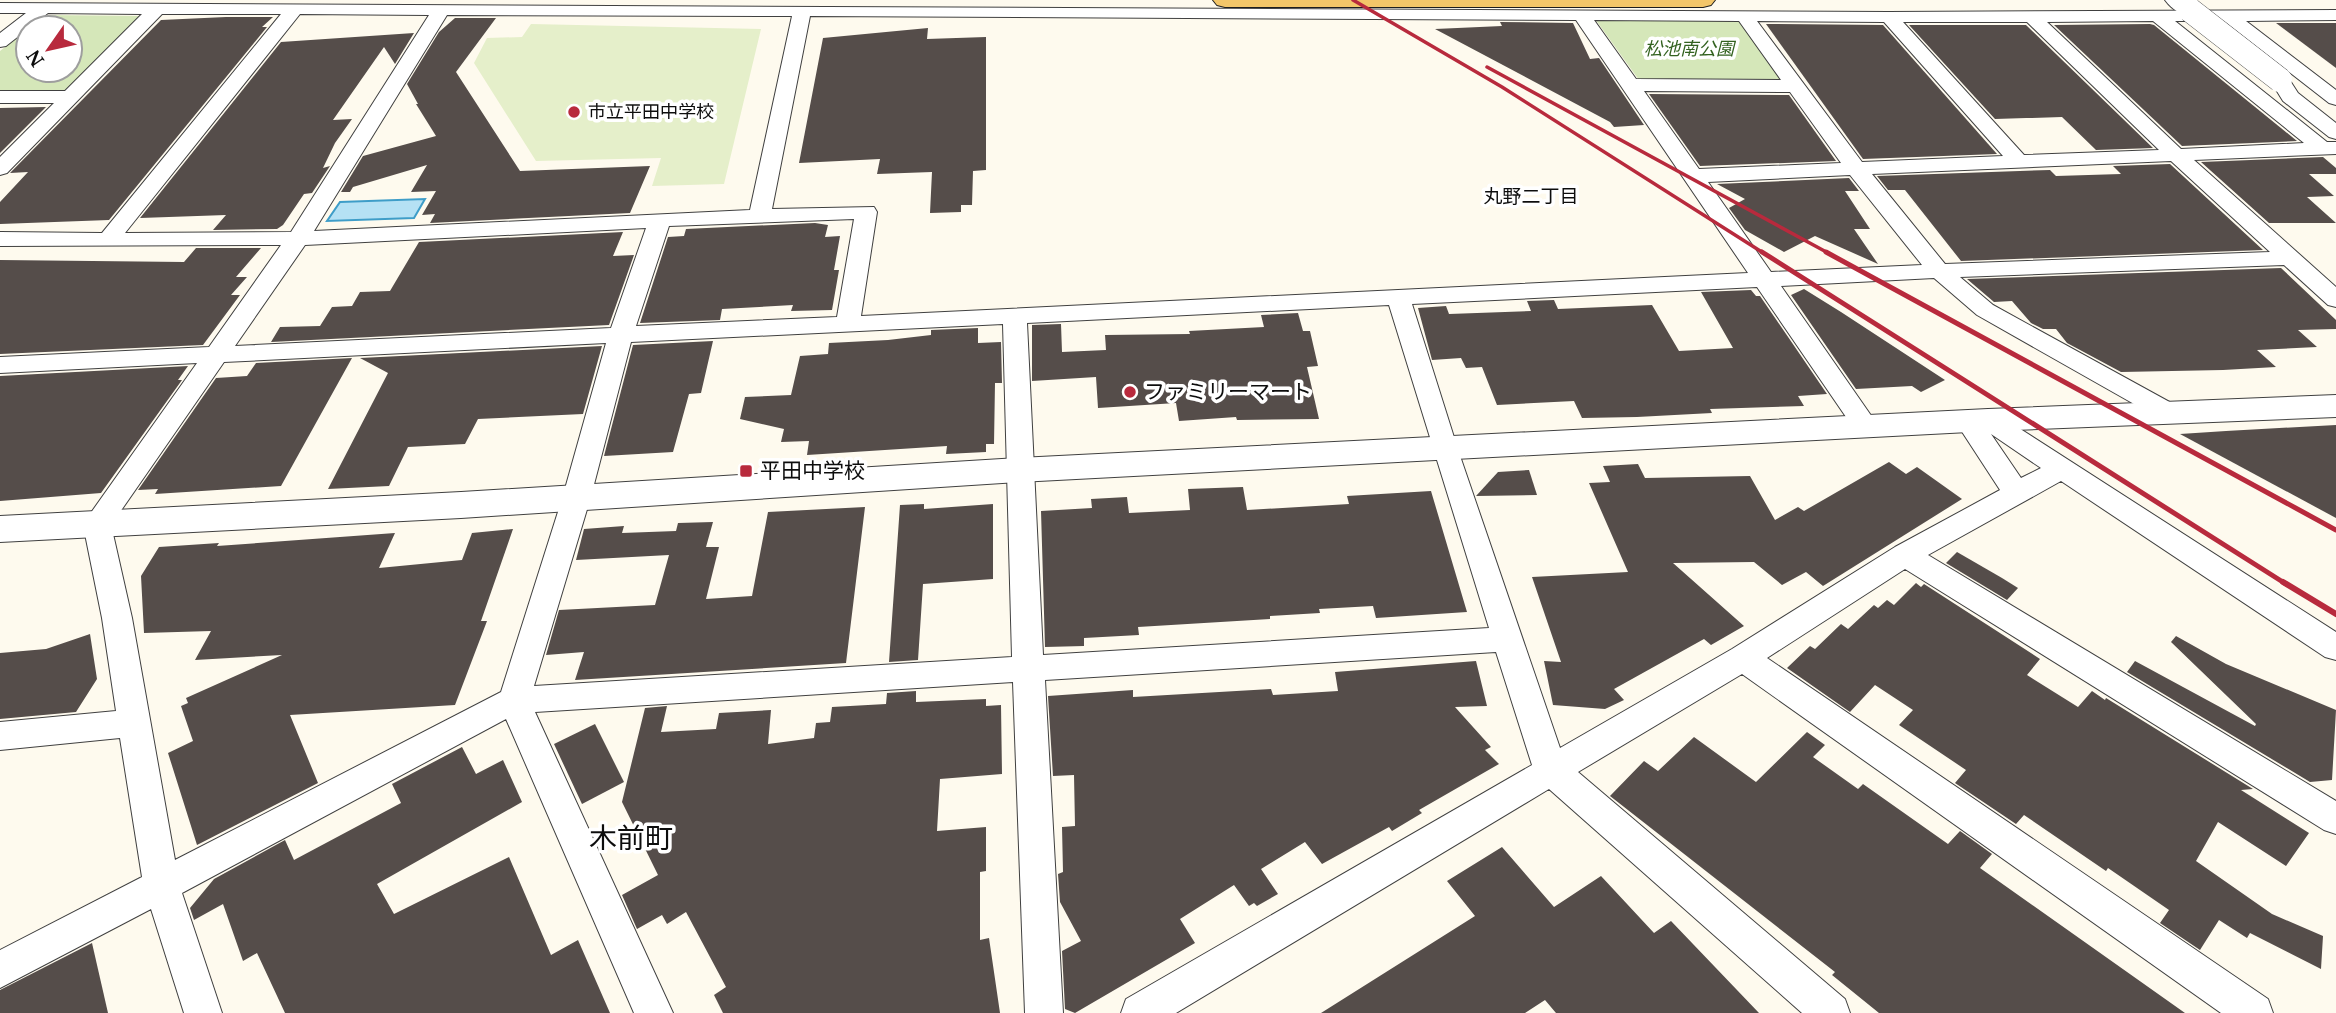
<svg xmlns="http://www.w3.org/2000/svg" width="2336" height="1013" font-family="'Noto Serif','Noto Sans JP',serif">
  <style>
    .green { fill: #d5e7b9 }
    .pitch { fill: #e5efca }
    .water { fill: #b5e1f4; stroke: #3e9dc8; stroke-width: 2 }
    .building { fill: #554d4a }
    .lines { fill: none; stroke-linecap: round; stroke-linejoin: round }
    .minor-casing { stroke: #404040; stroke-width: 2 }
    .tertiary-casing { stroke: #404040; stroke-width: 2 }
    .primary-casing { stroke: #1e1e1e; stroke-width: 2 }
    .minor { fill: #fff; fill-rule: evenodd }
    .tertiary { fill: #fff; fill-rule: evenodd }
    .primary { fill: #f3c669; fill-rule: evenodd }
    .rail-far2 { stroke: #b82a3d; stroke-width: 3.5 }
    .rail-far1 { stroke: #b82a3d; stroke-width: 5 }
    .rail { stroke: #b82a3d; stroke-width: 6 }
    .tertiary-bridge-casing { stroke: #404040; stroke-width: 25; stroke-linecap: butt }
    .tertiary-bridge { stroke: #fff; stroke-width: 24 }
    .poi-dot { fill: #b82a3d; stroke: #fff; stroke-width: 2.5 }
    .labels { text-anchor: middle; stroke-width: 7; stroke-linejoin: round; paint-order: stroke }
    .far-park-label { font-size: 18px; font-style: italic; fill: #336220; stroke: #fff }
    .far-poi-label { font-size: 18px; fill: #0d0d0d; stroke: #fff; text-anchor: start }
    .far-neighbourhood-label { font-size: 19px; fill: #0d0d0d; stroke: #fff }
    .poi-label { font-size: 21px; fill: #0d0d0d; stroke: #fff; text-anchor: start }
    .near-quarter-label { font-size: 28px; fill: #0d0d0d; stroke: #fff }
  </style>
  <rect width="100%" height="100%" fill="#fefaee"/>
  <g class="green">
    <polygon points="44,15 141,16 66,90 0,90 0,51 28,29 28,70 70,70 70,28 29,28"/>
    <polygon points="1738,18 1784,82 1639,80 1595,19"/>
  </g>
  <polygon class="pitch" points="531,24 761,29 724,184 652,186 661,158 536,161 474,63 487,38 522,37"/>
  <polygon class="water" points="425,199 414,218 327,221 340,202"/>
  <g class="building">
    <polygon points="226,17 273,17 262,27 267,27 109,220 0,224 0,202 28,172 10,173 161,20"/>
    <polygon points="455,18 496,18 456,72 520,171 650,166 630,213 430,223 435,214 422,215 436,191 411,192 427,165 353,187 350,192 341,192 363,156 436,136 416,104 418,104 407,84 439,32"/>
    <polygon points="1500,22 1573,23 1590,59 1599,58 1644,125 1614,127 1610,122 1435,29 1502,26"/>
    <polygon points="2276,23 2336,23 2336,68"/>
    <polygon points="1766,24 1883,25 1997,154 1863,159"/>
    <polygon points="2150,24 2154,25 2297,141 2182,146 2054,25"/>
    <polygon points="1909,25 2026,25 2153,148 2096,150 2062,117 1995,119"/>
    <polygon points="928,28 927,39 986,37 986,170 973,171 972,205 961,205 961,212 930,213 932,172 877,174 880,159 799,163 823,38"/>
    <polygon points="414,33 395,64 384,47 333,120 352,119 335,143 323,168 330,166 312,193 304,194 283,225 277,229 213,230 226,215 140,218 281,42"/>
    <polygon points="1649,94 1789,95 1836,161 1700,166"/>
    <polygon points="46,107 0,153 0,108"/>
    <polygon points="2323,157 2336,168 2336,174 2309,174 2334,196 2307,197 2336,223 2269,223 2201,162"/>
    <polygon points="2170,164 2263,250 1961,261 1905,190 1888,190 1877,176 2050,170 2056,176 2121,174 2113,166"/>
    <polygon points="1849,178 1859,191 1845,191 1870,229 1854,229 1878,264 1815,236 1784,252 1745,230 1729,208 1745,199 1717,184"/>
    <polygon points="815,223 828,225 825,237 840,236 834,270 839,270 832,310 791,311 793,305 722,309 720,320 640,323 668,237 684,236 686,229"/>
    <polygon points="623,232 613,256 634,255 609,325 271,342 280,327 320,326 332,307 352,306 360,292 390,291 419,242"/>
    <polygon points="196,248 261,248 236,277 247,277 231,295 240,295 203,345 0,354 0,260 184,262"/>
    <polygon points="2281,268 2336,320 2336,329 2298,330 2317,347 2257,350 2276,367 2223,370 2121,372 2067,343 2056,329 2043,329 2031,323 2012,301 1994,302 1967,279"/>
    <polygon points="1804,289 1841,312 1945,380 1921,392 1912,386 1856,389 1791,295"/>
    <polygon points="1751,290 1756,296 1760,296 1827,394 1798,396 1804,406 1710,409 1712,413 1637,417 1582,418 1574,401 1497,405 1482,367 1466,368 1461,358 1432,360 1418,308 1446,306 1449,314 1531,311 1527,301 1554,300 1558,309 1652,305 1679,351 1733,348 1701,292"/>
    <polygon points="1298,313 1303,331 1310,331 1318,366 1307,367 1319,419 1237,420 1236,417 1179,421 1176,403 1098,408 1096,377 1032,381 1032,325 1061,324 1062,352 1106,350 1105,335 1190,334 1189,331 1264,327 1261,315"/>
    <polygon points="978,328 978,343 1001,342 1002,383 995,383 994,444 986,444 986,452 946,454 947,446 807,455 809,441 781,442 784,429 740,419 745,397 791,395 800,356 828,354 829,343 888,340 931,335 931,330"/>
    <polygon points="713,341 701,393 689,394 673,452 604,456 633,345"/>
    <polygon points="602,346 583,414 478,419 465,444 408,447 389,486 328,489 388,373 360,358"/>
    <polygon points="352,358 281,486 155,494 158,489 138,490 216,378 247,376 256,363"/>
    <polygon points="188,366 178,380 182,380 101,493 0,501 0,376"/>
    <polygon points="2336,425 2336,518 2180,434 2226,431"/>
    <polygon points="1889,462 1906,474 1917,467 1962,499 1823,586 1806,572 1782,585 1754,562 1673,563 1744,626 1711,645 1704,639 1614,689 1624,700 1605,709 1553,705 1544,661 1561,662 1532,577 1628,572 1589,483 1610,482 1603,466 1638,464 1645,478 1750,476 1775,520 1798,507 1804,511"/>
    <polygon points="1529,470 1537,495 1476,496 1498,472"/>
    <polygon points="1243,487 1247,510 1349,504 1347,496 1431,491 1467,612 1376,618 1373,606 1319,609 1320,613 1270,616 1270,619 1138,627 1139,635 1084,638 1084,646 1045,647 1041,511 1092,508 1091,499 1127,497 1129,513 1190,510 1188,489"/>
    <polygon points="924,504 924,509 993,504 993,579 923,584 918,660 889,662 900,505"/>
    <polygon points="865,507 846,663 575,680 584,652 546,655 559,610 655,605 669,555 576,560 584,529 624,526 622,533 676,531 678,523 713,522 706,547 719,547 706,599 752,596 768,512"/>
    <polygon points="513,529 481,621 487,621 455,705 290,715 318,783 197,845 168,753 193,741 181,706 188,703 186,698 282,655 195,660 211,631 144,633 141,576 159,547 219,543 217,546 395,533 379,568 462,560 472,533"/>
    <polygon points="1957,552 2002,578 2018,588 2007,600 1946,563"/>
    <polygon points="1916,583 1921,587 1924,584 2040,659 2027,675 2078,707 2092,691 2105,700 2106,698 2253,789 2241,790 2309,833 2286,866 2218,822 2196,861 2272,914 2323,936 2321,969 2250,933 2247,938 2219,920 2200,950 2160,923 2169,910 2108,868 2106,871 2024,815 2016,824 1955,783 1966,770 1899,725 1913,710 1875,685 1850,712 1787,668 1810,646 1815,649 1841,624 1848,629 1874,605 1878,608 1887,600 1894,605"/>
    <polygon points="90,634 97,679 76,712 0,719 0,653 46,649"/>
    <polygon points="2176,636 2226,664 2336,710 2332,780 2310,782 2127,672 2135,661 2255,726 2256,724 2171,642"/>
    <polygon points="1476,661 1487,706 1455,707 1491,747 1485,750 1499,764 1419,810 1422,813 1392,831 1389,827 1322,864 1305,842 1261,869 1278,894 1257,906 1254,903 1249,906 1234,885 1180,919 1195,943 1075,1013 1065,1009 1062,951 1081,941 1060,902 1058,874 1063,872 1062,827 1075,826 1074,775 1053,776 1048,696 1133,690 1133,697 1271,689 1273,695 1338,691 1335,672"/>
    <polygon points="916,691 916,702 986,699 986,706 1001,705 1002,774 940,779 937,831 986,827 986,871 980,872 980,940 989,938 1000,1013 723,1013 714,995 726,987 686,912 667,924 662,915 637,929 622,895 658,875 622,802 645,708 667,706 661,732 716,729 719,713 771,710 768,744 814,738 816,723 830,722 832,707 886,704 887,693"/>
    <polygon points="595,724 624,782 582,804 554,744"/>
    <polygon points="1807,732 1825,745 1813,757 1858,789 1863,784 1948,844 1960,831 1992,854 1980,868 2185,1013 1879,1013 1832,975 1835,972 1610,796 1644,761 1658,771 1694,737 1756,782"/>
    <polygon points="462,747 476,774 503,760 522,802 377,884 394,914 509,857 551,955 578,940 610,1013 285,1013 257,953 243,961 223,904 194,920 190,908 214,879 285,840 294,860 401,803 392,784"/>
    <polygon points="1502,847 1554,907 1601,876 1654,933 1671,921 1759,1013 1556,1013 1545,1000 1525,1013 1321,1013 1475,916 1447,881"/>
    <polygon points="92,943 108,1013 0,1013 0,990"/>
  </g>
  <g class="lines">
    <defs>
      <g id="minor">
        <path d="M0,3L1889,12L2336,10V20L2246,21L2336,90V105L2329,103L2224,21H2175L2327,142H2336V154L2194,160L2336,287V307L2328,305L2284,265L1960,277L1993,305L2175,405L2179,411L2175,417L2166,420L2157,417L1977,315L1934,278L1781,286L1879,427L1875,433L1866,436L1857,433L1757,287L1412,304L1458,450L1560,748L1732,649L1895,547L2000,490L1955,421L1959,415L1968,412L1978,415L1988,411L1997,414L2336,632V660L2325,657L2061,481L1928,555L2336,801V834L2324,830L1905,569L1767,658L2268,999L2273,1013H2221L1742,674L1578,772L1845,999L1850,1013H1802L1549,789L1176,1013H1121L1126,999L1532,765L1496,652L1045,680L1063,1013H1025L1013,682L535,712L673,1013H634L506,719L182,893L222,1013H184L151,909L0,988V950L142,877L120,738L0,750V722L116,711L102,618L83,524L197,363L0,373V357L209,347L281,245L0,246V232L102,233L281,14H162L7,173L0,175V157L54,103H0V91H65L142,14L48,13L6,46L0,47V33L26,13H0ZM300,14L429,15L291,232L125,233ZM447,15L792,16L750,210L314,231ZM810,16L1576,20L1748,273L861,316L877,212L874,207L772,209ZM1594,20L1739,21L1781,80L1636,79ZM1757,21L1884,22L2003,156L1862,162ZM2153,21L2304,143L2181,149L2047,22ZM1903,22H2027L2159,150L2024,155ZM1644,91L1790,92L1841,163L1699,169ZM2171,161L2270,252L1945,264L1872,174ZM1850,175L1922,265L1771,272L1708,182ZM854,219L837,317L636,326L669,226ZM646,228L611,328L235,346L305,245ZM1389,305L1489,628L1043,655L1027,323ZM1003,324L1012,657L534,686L591,496L631,342ZM606,343L563,496L501,692L175,860L132,618L111,525L224,362ZM1991,434L2041,468L2021,478Z"/>
        <polygon points="2280,74 2287,76 2298,93 2336,123 2336,139 2329,137 2283,101 2270,80"/>
      </g>
      <g id="tertiary">
        <path d="M2165,0H2190L2201,10L2198,15C2185,18 2173,11 2165,0Z"/>
        <polygon points="2336,395 2336,417 1988,431 1019,482 461,518 0,542 0,516 461,492 1019,458 1988,409"/>
      </g>
      <polygon id="primary" points="1213,0 1715,0 1711,5 1703,7 1225,7 1217,5"/>
    </defs>
    <use href="#minor" class="minor-casing"/>
    <use href="#tertiary" class="tertiary-casing"/>
    <use href="#primary" class="primary-casing"/>
    <use href="#minor" class="minor"/>
    <use href="#tertiary" class="tertiary"/>
    <use href="#primary" class="primary"/>
    <g class="rail-far2">
      <polyline points="1353,0 1502,87 1765,254"/>
      <polyline points="1487,67 1830,254"/>
    </g>
    <g class="rail-far1">
      <polyline points="1762,252 2286,584"/>
      <polyline points="1826,252 2336,530"/>
    </g>
    <polyline class="rail" points="2283,582 2336,614"/>
    <defs>
      <polyline id="tertiary-bridge" points="2190,10 2280,80"/>
    </defs>
    <use href="#tertiary-bridge" class="tertiary-bridge-casing"/>
    <use href="#tertiary-bridge" class="tertiary-bridge"/>
  </g>
  <g class="poi-dot">
    <circle cx="574" cy="112" r="7"/>
    <circle cx="1130" cy="392" r="7"/>
    <rect x="739" y="464" width="14" height="14" rx="3.5"/>
  </g>
  <g class="labels">
    <g class="far-park-label">
      <text x="1689" y="55">松池南公園</text>
    </g>
    <g class="far-poi-label">
      <text x="588" y="118">市立平田中学校</text>
    </g>
    <g class="far-neighbourhood-label">
      <text x="1531" y="203">丸野二丁目</text>
    </g>
    <g class="poi-label">
      <text x="1144" y="399">ファミリーマート</text>
      <text x="760" y="478">平田中学校</text>
    </g>
    <g class="near-quarter-label">
      <text x="631" y="848">木前町</text>
    </g>
  </g>
  <g transform="translate(49 49) rotate(236)"><circle r="33" fill="#ffffff" stroke="#9e9e9e" stroke-width="2"/>
  <path d="M0-5L12 26L0 18L-12 26Z" fill="#b82a3d"/>
  <text y="-10" font-size="19" font-weight="bold" text-anchor="middle" fill="#0d0d0d">N</text>
  </g>
</svg>
